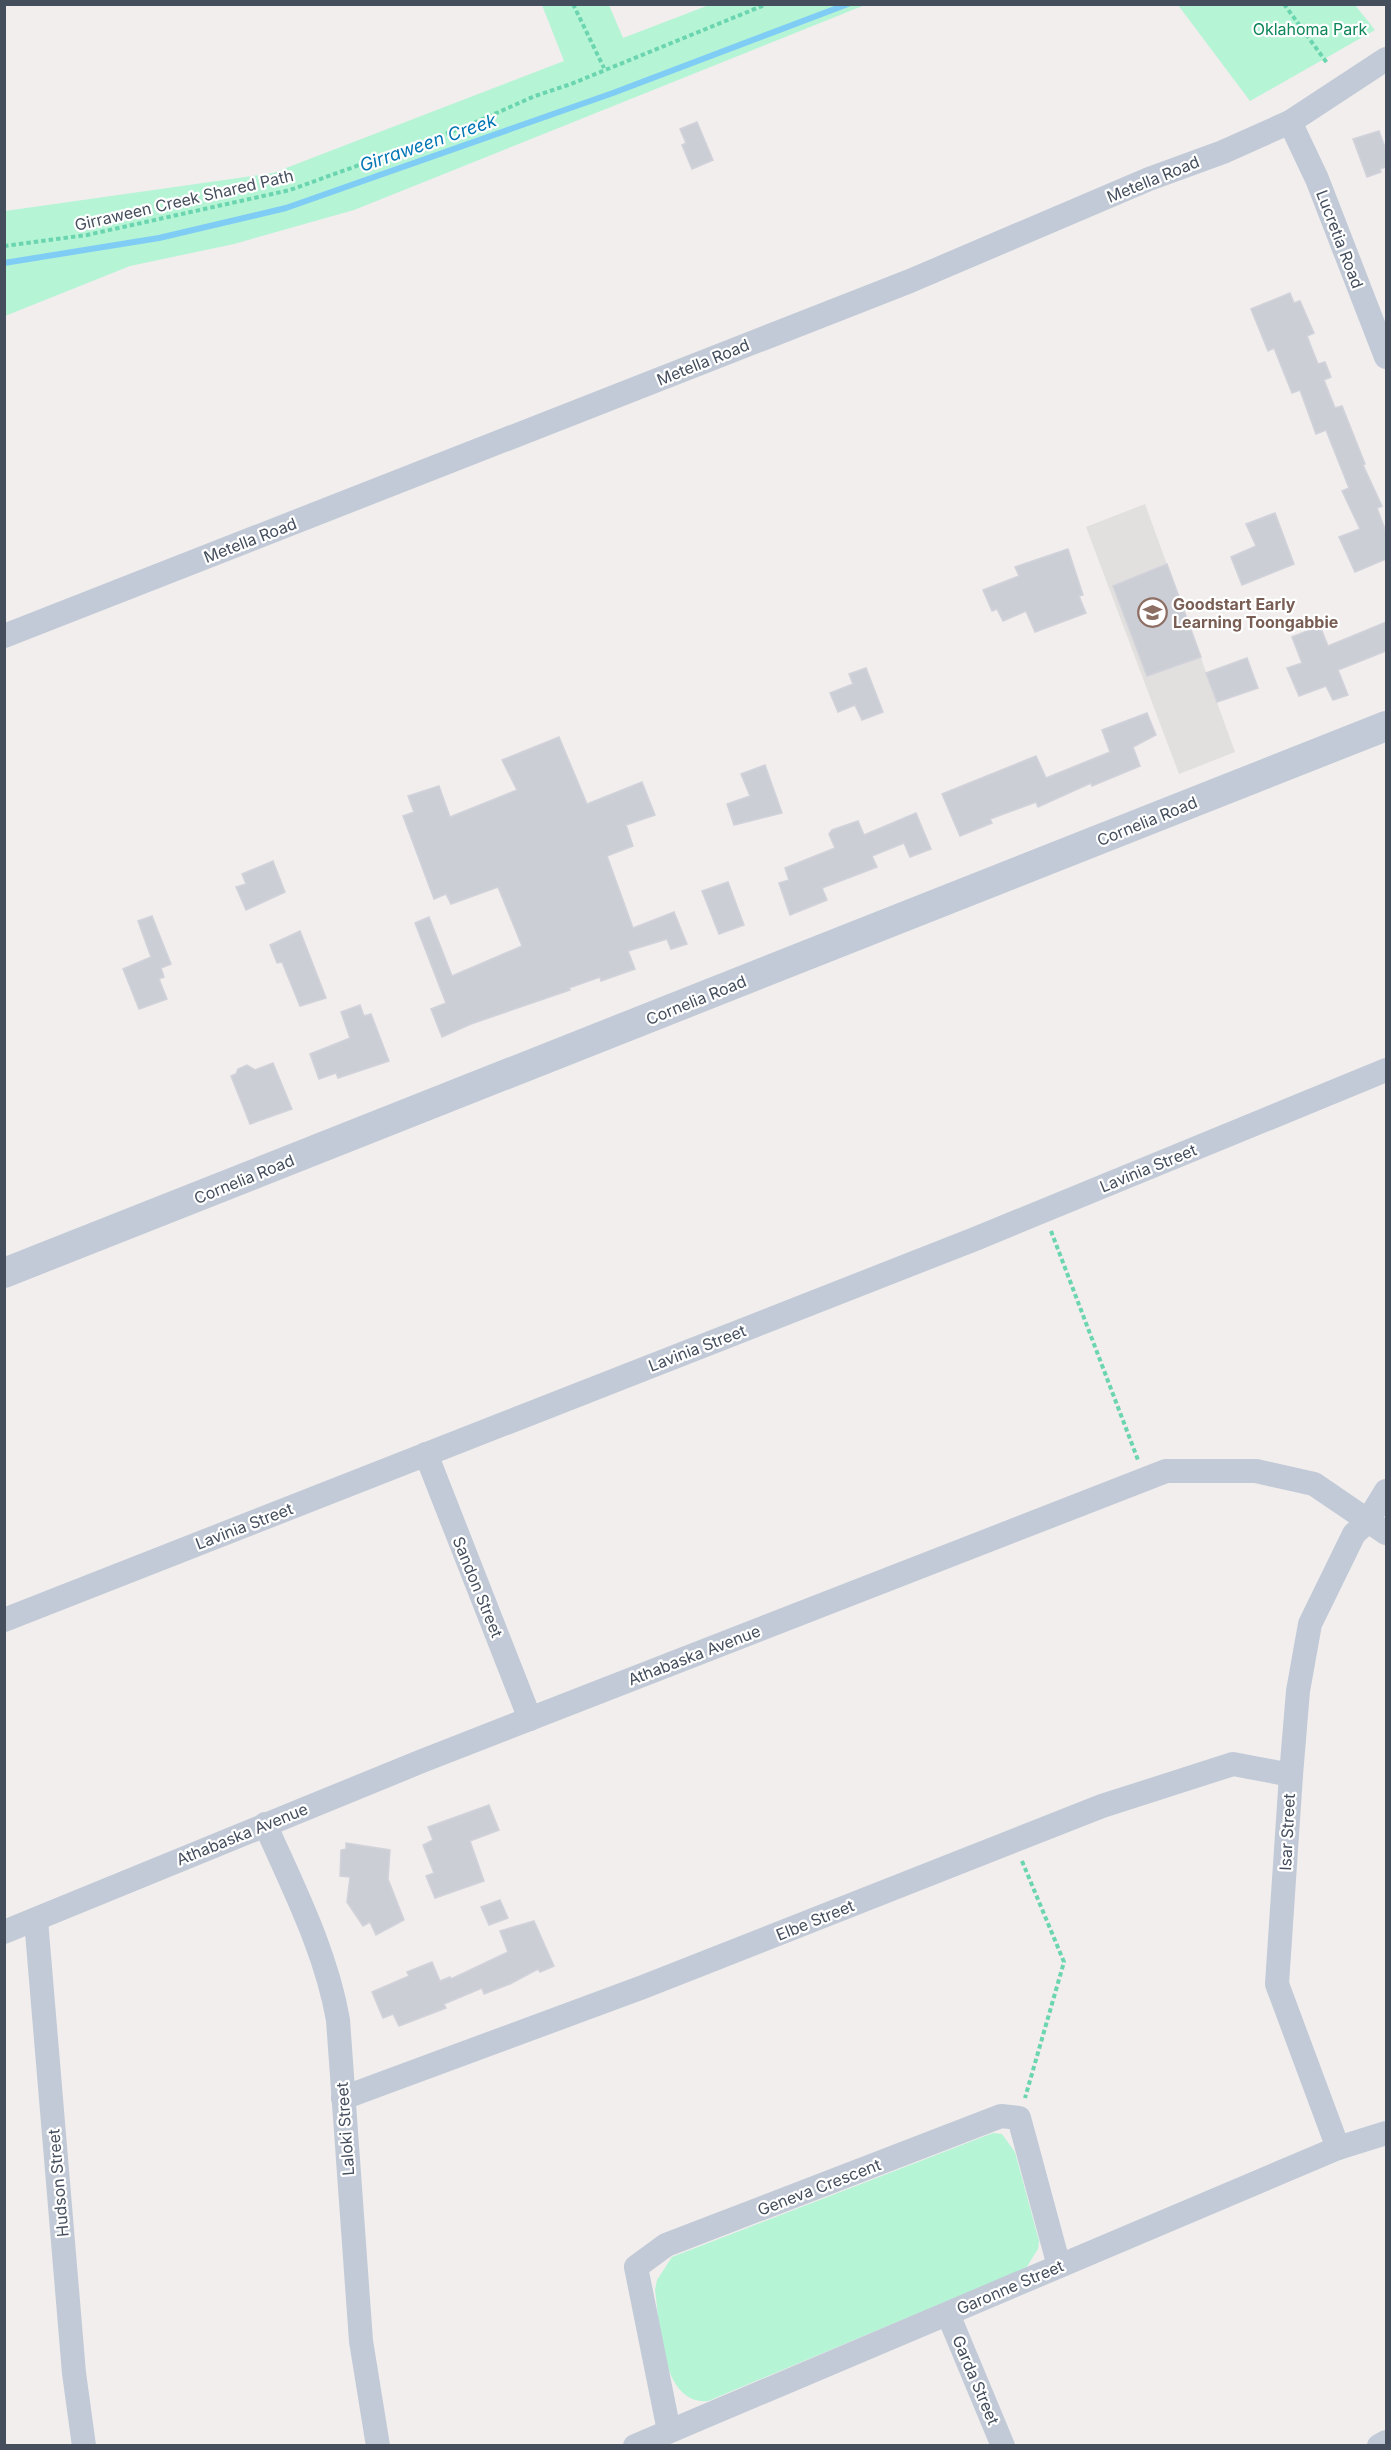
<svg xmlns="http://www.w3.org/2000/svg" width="1391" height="2450" font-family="Inter,sans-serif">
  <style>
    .education { fill: #e2dfdf }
    .green { fill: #b6f4d6 }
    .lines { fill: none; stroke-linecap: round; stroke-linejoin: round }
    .stream { stroke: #7fccf5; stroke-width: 6 }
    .building { fill: #ccced6; stroke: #d1d2da; stroke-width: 1.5 }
    .path { stroke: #6bd5af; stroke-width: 4; stroke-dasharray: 4.5 3; stroke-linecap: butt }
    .minor { stroke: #c2cad7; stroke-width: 24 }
    .tertiary { stroke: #c2cad7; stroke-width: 30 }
    .labels { text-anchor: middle; stroke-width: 4.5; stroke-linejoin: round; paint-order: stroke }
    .park-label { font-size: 16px; fill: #0d865a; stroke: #fff }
    .street-label { font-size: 16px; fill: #444e5d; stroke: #fff }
    .education-label { font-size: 16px; font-weight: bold; fill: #785e54; stroke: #fff; text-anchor: start }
    .water-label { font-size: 18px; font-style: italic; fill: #0076b4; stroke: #fff }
  </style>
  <rect width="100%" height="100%" fill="#f1eeed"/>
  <polygon class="education" points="1145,504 1235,752 1179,774 1086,527"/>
  <g class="green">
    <polygon points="542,5 609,5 623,38 709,5 865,5 354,210 234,244 130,266 5,316 5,211 273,173 564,61"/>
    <polygon points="1178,5 1355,5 1375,30 1250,101"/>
    <path d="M993,2133L1002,2134L1015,2152L1039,2241L1038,2249L1026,2268L708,2401C660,2405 660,2322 655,2290L657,2280L672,2257Z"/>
  </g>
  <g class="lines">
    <polyline class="stream" points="4,263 159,238 286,208 613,93 848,4"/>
  </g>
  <g class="building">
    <polygon points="697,122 713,160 692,169 682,145 686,143 680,129"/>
    <polygon points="1379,131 1386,150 1386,167 1380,169 1381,172 1367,177 1353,139"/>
    <polygon points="1290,293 1294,303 1300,301 1314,333 1307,336 1318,364 1325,362 1331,377 1324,380 1335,408 1342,406 1365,464 1363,465 1382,506 1377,508 1386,532 1386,559 1355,572 1339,537 1360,529 1342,491 1349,488 1326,430 1316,434 1300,390 1292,393 1274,348 1268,351 1251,309"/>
    <polygon points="1275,513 1294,564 1242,585 1231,557 1256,546 1246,524"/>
    <polygon points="1068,549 1083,595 1079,596 1086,613 1035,632 1026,611 1003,621 997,609 992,611 983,590 1019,576 1015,567"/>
    <polygon points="1167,564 1201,657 1147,676 1113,586"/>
    <polygon points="1386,622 1386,651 1338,670 1348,695 1333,700 1326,686 1299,696 1287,668 1302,663 1292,637 1320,626 1328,646"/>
    <polygon points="1247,658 1258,688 1217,702 1206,673"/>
    <polygon points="866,668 883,712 862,720 855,705 838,712 830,693 853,684 849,674"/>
    <polygon points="1147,713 1156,735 1133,747 1140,766 1092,786 1091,783 1038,807 1036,802 990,819 992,823 960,836 942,794 1036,756 1046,778 1110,752 1102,730"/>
    <polygon points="559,737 587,804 642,782 655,815 626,825 633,846 607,856 633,928 674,912 687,944 671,949 667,939 628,951 635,969 601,981 600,977 569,988 570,990 471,1024 442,1037 431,1009 446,1003 415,923 429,917 452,976 522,946 498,887 451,904 446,894 434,899 403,816 414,812 408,796 439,786 450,817 517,790 502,760"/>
    <polygon points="765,765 782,813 734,825 727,804 750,796 741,774"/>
    <polygon points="916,813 931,849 910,857 904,843 872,856 877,867 822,888 827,900 790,915 779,883 789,880 785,868 835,848 829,834 832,830 858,821 864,835"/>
    <polygon points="273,861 285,892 246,910 236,887 246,884 242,874"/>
    <polygon points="728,882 744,925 719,934 702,891"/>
    <polygon points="152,916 171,964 161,968 164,977 159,979 167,999 139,1009 123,969 151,957 138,921"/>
    <polygon points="300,931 326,998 300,1006 282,962 277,963 270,945"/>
    <polygon points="360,1005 364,1016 371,1014 389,1061 338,1078 336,1073 319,1079 310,1054 350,1038 341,1012"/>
    <polygon points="273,1063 292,1109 250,1124 231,1076 236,1074 238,1069 247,1065 255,1070"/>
    <polygon points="489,1805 499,1830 470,1841 484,1881 435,1898 426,1876 434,1873 423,1845 433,1840 428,1827"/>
    <polygon points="346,1843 390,1850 388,1879 404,1920 376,1935 370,1922 363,1926 347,1902 350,1877 340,1876 341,1850 346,1849"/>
    <polygon points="500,1900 508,1918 489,1925 481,1907"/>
    <polygon points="534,1921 554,1966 540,1972 538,1969 510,1984 484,1994 482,1988 444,2004 446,2008 399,2026 393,2014 383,2018 372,1992 409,1976 407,1972 432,1962 440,1981 450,1977 451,1979 508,1952 500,1931"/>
  </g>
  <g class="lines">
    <g class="path">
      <polyline points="573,4 604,68"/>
      <polyline points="1284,4 1327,63"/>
      <polyline points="4,246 87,235 290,190 467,126 535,96 571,84 767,4"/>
      <polyline points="1051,1231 1138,1460"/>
      <polyline points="1022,1861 1064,1962 1025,2098"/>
    </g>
    <g class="minor">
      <polyline points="1290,122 1317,179 1386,357"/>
      <polyline points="4,636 910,281 1149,179 1223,152 1290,122 1386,59"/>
      <polyline points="426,1454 530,1719"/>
      <polyline points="4,1620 975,1239 1386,1070"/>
      <path d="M265,1824C293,1887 326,1951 338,2020L361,2341L378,2446"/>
      <polyline points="36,1920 74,2373 84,2446"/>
      <polyline points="4,1932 422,1761 1166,1471 1256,1471 1314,1484 1386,1533"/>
      <polyline points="343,2098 643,1987 1102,1806 1233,1764 1291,1775"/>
      <polyline points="1338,2148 1277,1984 1291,1775 1298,1691 1310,1624 1354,1534 1367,1522 1386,1491"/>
      <polyline points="948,2314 1003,2446"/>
      <polyline points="669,2431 636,2267 666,2245 1001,2116 1019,2118 1059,2266"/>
      <polyline points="635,2446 1338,2148 1386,2133"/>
      <polyline points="1379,2446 1386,2442"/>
    </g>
    <polyline class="tertiary" points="4,1273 1386,726"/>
  </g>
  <defs>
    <symbol id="school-ring" viewBox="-11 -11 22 22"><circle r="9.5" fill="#fff" stroke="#8d6e63" stroke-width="1.5"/><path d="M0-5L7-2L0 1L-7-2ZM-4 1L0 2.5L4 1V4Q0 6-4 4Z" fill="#8d6e63"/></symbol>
  </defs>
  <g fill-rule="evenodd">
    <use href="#school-ring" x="1136" y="596" width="33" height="33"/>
  </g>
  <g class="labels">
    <g class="park-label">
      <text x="1310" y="35">Oklahoma Park</text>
    </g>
    <g class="street-label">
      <text transform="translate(1153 179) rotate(-22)" y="6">Metella Road</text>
      <text transform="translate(184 200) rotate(-13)" y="6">Girraween Creek Shared Path</text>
      <text transform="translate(1340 239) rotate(69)" y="6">Lucretia Road</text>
      <text transform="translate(703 362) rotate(-22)" y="6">Metella Road</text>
      <text transform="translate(250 540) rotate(-21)" y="6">Metella Road</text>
      <text transform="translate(1147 821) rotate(-22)" y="6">Cornelia Road</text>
      <text transform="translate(696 1000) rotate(-22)" y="6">Cornelia Road</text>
      <text transform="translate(1148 1168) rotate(-22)" y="6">Lavinia Street</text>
      <text transform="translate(244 1179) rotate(-22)" y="6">Cornelia Road</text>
      <text transform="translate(697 1348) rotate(-21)" y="6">Lavinia Street</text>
      <text transform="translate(244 1526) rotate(-21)" y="6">Lavinia Street</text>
      <text transform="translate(478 1587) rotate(68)" y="6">Sandon Street</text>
      <text transform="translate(694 1655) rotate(-21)" y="6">Athabaska Avenue</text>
      <text transform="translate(1287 1832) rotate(-87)" y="6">Isar Street</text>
      <text transform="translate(242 1834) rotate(-22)" y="6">Athabaska Avenue</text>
      <text transform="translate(815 1920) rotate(-22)" y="6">Elbe Street</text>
      <text transform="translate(345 2129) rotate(-94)" y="6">Laloki Street</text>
      <text transform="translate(58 2183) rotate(-95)" y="6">Hudson Street</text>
      <text transform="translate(819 2187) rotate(-21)" y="6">Geneva Crescent</text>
      <text transform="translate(1010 2287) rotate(-23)" y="6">Garonne Street</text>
      <text transform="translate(976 2380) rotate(67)" y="6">Garda Street</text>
    </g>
    <g class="education-label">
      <text x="1173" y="610">Goodstart Early<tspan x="1173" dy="18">Learning Toongabbie</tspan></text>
    </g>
    <g class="water-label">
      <text transform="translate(428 143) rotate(-19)" y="6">Girraween Creek</text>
    </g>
  </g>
  <rect width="1391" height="2450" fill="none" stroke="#444e5d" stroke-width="12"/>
</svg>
